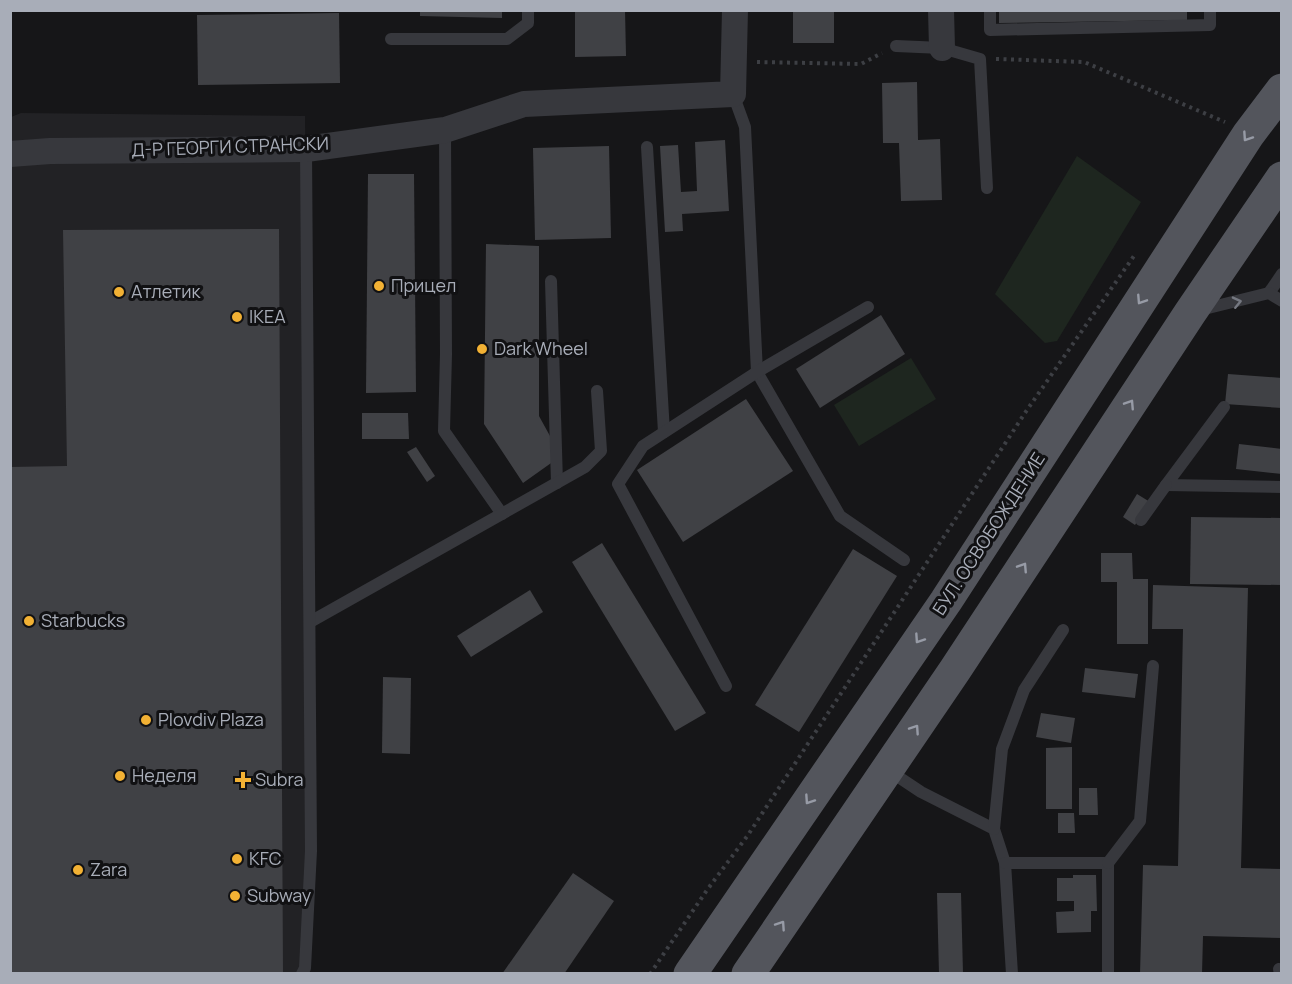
<svg xmlns="http://www.w3.org/2000/svg" width="1292" height="984" font-family="Manrope,sans-serif">
  <style>
    .built { fill: #222225 }
    .green { fill: #1e261f }
    .building { fill: #404145 }
    .lines { fill: none; stroke-linecap: round; stroke-linejoin: round }
    .path { stroke: #3d3f44; stroke-width: 4; stroke-dasharray: 3 4.5; stroke-linecap: butt }
    .lane { stroke: #37383d; stroke-width: 12 }
    .street { stroke: #37383d; stroke-width: 26 }
    .primary { stroke: #53555c; stroke-width: 33 }
    .oneway { stroke: #979ba6 }
    .oneway2 { stroke: #757881 }
    .poi-dot { fill: #f2b134; stroke: #111113; stroke-width: 2 }
    .labels { text-anchor: middle; stroke-width: 6; stroke-linejoin: round; paint-order: stroke }
    .street-label { font-size: 18px; fill: #a8adb8; stroke: #111113 }
    .poi-label { font-size: 18px; fill: #a8adb8; stroke: #111113; text-anchor: start }
  </style>
  <rect width="100%" height="100%" fill="#161618"/>
  <polygon class="built" points="21,113 305,116 311,851 302,974 11,974 11,117"/>
  <g class="green">
    <polygon points="1077,156 1141,202 1057,341 1045,343 995,294"/>
    <polygon points="911,358 936,399 859,446 834,405"/>
  </g>
  <g class="building">
    <polygon points="420,10 502,10 502,18 420,16"/>
    <polygon points="575,10 625,10 626,56 575,57"/>
    <rect x="793" y="10" width="41" height="33"/>
    <polygon points="999,10 1187,10 1187,20 999,23"/>
    <polygon points="339,13 340,83 198,85 197,15"/>
    <polygon points="917,82 918,140 940,139 942,200 901,201 899,143 883,143 882,83"/>
    <polygon points="725,140 729,211 682,214 683,231 665,232 660,146 678,145 681,192 697,191 695,142"/>
    <polygon points="609,146 611,238 535,240 533,148"/>
    <polygon points="368,174 414,174 416,392 366,393"/>
    <polygon points="279,229 283,974 10,974 10,467 67,466 63,230"/>
    <polygon points="486,244 539,246 539,416 561,456 523,483 484,424"/>
    <polygon points="881,315 905,354 820,408 796,369"/>
    <polygon points="1228,374 1282,378 1282,408 1225,404"/>
    <polygon points="746,399 793,471 683,542 637,470"/>
    <polygon points="362,413 408,413 409,439 362,439"/>
    <polygon points="1239,444 1282,449 1282,474 1236,469"/>
    <polygon points="416,447 435,476 427,482 407,452"/>
    <polygon points="1137,494 1150,502 1135,525 1123,517"/>
    <polygon points="1191,517 1282,518 1282,585 1190,584"/>
    <polygon points="602,543 706,713 675,731 572,562"/>
    <polygon points="853,549 897,576 799,732 755,705"/>
    <polygon points="1101,553 1132,553 1133,579 1148,579 1148,644 1117,644 1117,582 1101,582"/>
    <polygon points="1153,585 1248,588 1241,868 1282,869 1282,938 1203,936 1202,974 1140,974 1143,865 1178,866 1183,629 1152,629"/>
    <polygon points="530,590 543,612 471,657 457,636"/>
    <polygon points="1085,668 1138,674 1135,698 1082,692"/>
    <polygon points="383,677 411,678 410,754 382,753"/>
    <polygon points="1041,713 1075,718 1071,743 1036,737"/>
    <polygon points="1072,747 1072,809 1046,809 1046,748"/>
    <polygon points="1079,788 1097,788 1098,815 1079,815"/>
    <polygon points="1058,813 1074,813 1075,833 1058,833"/>
    <polygon points="573,873 614,901 564,974 502,974"/>
    <polygon points="1073,875 1096,875 1097,911 1091,911 1091,932 1057,933 1056,912 1074,911 1074,901 1057,901 1057,878 1073,878"/>
    <polygon points="937,893 961,893 963,974 939,974"/>
  </g>
  <g class="lines">
    <g class="path">
      <polyline points="996,59 1084,62 1225,122"/>
      <polyline points="757,62 861,64 882,53"/>
      <polyline points="650,974 707,890 748,835 1027,410 1136,253"/>
    </g>
    <g class="lane">
      <polyline points="990,10 990,30 1210,25 1210,10"/>
      <polyline points="391,39 507,39 528,23 528,10"/>
      <polyline points="896,46 942,48 980,59 987,188"/>
      <polyline points="733,94 745,127 757,372 840,516 904,560"/>
      <polyline points="445,130 446,354 444,431 502,514"/>
      <polyline points="647,147 664,432"/>
      <polyline points="551,281 557,483"/>
      <polyline points="1269,293 1282,274"/>
      <polyline points="1200,310 1269,293 1282,301"/>
      <polyline points="1224,407 1166,485 1282,487"/>
      <polyline points="1141,520 1166,485"/>
      <polyline points="310,622 585,467 601,451 597,391"/>
      <polyline points="726,686 618,484 643,446 757,372 868,307"/>
      <polyline points="888,770 921,792 994,829 1005,863 1012,974"/>
      <polyline points="994,829 1002,749 1024,690 1063,630"/>
      <polyline points="1005,863 1108,863 1108,974"/>
      <polyline points="1108,863 1140,821 1153,666"/>
      <polyline points="1279,969 1280,974"/>
      <polyline points="302,974 305,968 311,851 306,149"/>
    </g>
    <g class="street">
      <polyline points="941,10 942,48"/>
      <polyline points="10,154 50,151 306,149 445,130 524,104 733,94 735,10"/>
    </g>
    <g class="primary">
      <polyline points="690,974 946,601 1248,135 1282,90"/>
      <polyline points="748,974 955,670 1190,313 1282,178"/>
    </g>
  </g>
  <defs><path id="oneway-chevron" d="M-2-3.5L2.5 0L-2 3.5" fill="none" stroke-width="1.6" stroke-linecap="round" stroke-linejoin="round" transform="scale(1.5)"/></defs>
  <g class="oneway">
    <use href="#oneway-chevron" transform="translate(1247 137) rotate(124)"/>
    <use href="#oneway-chevron" transform="translate(1141 300) rotate(123)"/>
    <use href="#oneway-chevron" transform="translate(1130 404) rotate(-57)"/>
    <use href="#oneway-chevron" transform="translate(1023 567) rotate(-57)"/>
    <use href="#oneway-chevron" transform="translate(919 639) rotate(124)"/>
    <use href="#oneway-chevron" transform="translate(915 729) rotate(-56)"/>
    <use href="#oneway-chevron" transform="translate(809 800) rotate(124)"/>
    <use href="#oneway-chevron" transform="translate(781 925) rotate(-56)"/>
  </g>
  <use class="oneway2" href="#oneway-chevron" transform="translate(1237 302) rotate(-13)"/>
  <g class="poi-dot">
    <circle cx="379" cy="286" r="6"/>
    <circle cx="119" cy="292" r="6"/>
    <circle cx="237" cy="317" r="6"/>
    <circle cx="482" cy="349" r="6"/>
    <circle cx="29" cy="621" r="6"/>
    <circle cx="146" cy="720" r="6"/>
    <circle cx="120" cy="776" r="6"/>
    <path d="M240 771h6v6h6v6h-6v6h-6v-6h-6v-6h6z"/>
    <circle cx="237" cy="859" r="6"/>
    <circle cx="78" cy="870" r="6"/>
    <circle cx="235" cy="896" r="6"/>
  </g>
  <g class="labels">
    <g class="street-label">
      <text transform="translate(230 147) rotate(-2)" y="6">Д-Р ГЕОРГИ СТРАНСКИ</text>
      <text transform="translate(989 534) rotate(-57)" y="6">БУЛ. ОСВОБОЖДЕНИЕ</text>
    </g>
    <g class="poi-label">
      <text x="391" y="292">Прицел</text>
      <text x="131" y="298">Атлетик</text>
      <text x="249" y="323">IKEA</text>
      <text x="494" y="355">Dark Wheel</text>
      <text x="41" y="627">Starbucks</text>
      <text x="158" y="726">Plovdiv Plaza</text>
      <text x="132" y="782">Неделя</text>
      <text x="255" y="786">Subra</text>
      <text x="249" y="865">KFC</text>
      <text x="90" y="876">Zara</text>
      <text x="247" y="902">Subway</text>
    </g>
  </g>
  <rect width="1292" height="984" fill="none" stroke="#a8adb8" stroke-width="24"/>
</svg>
